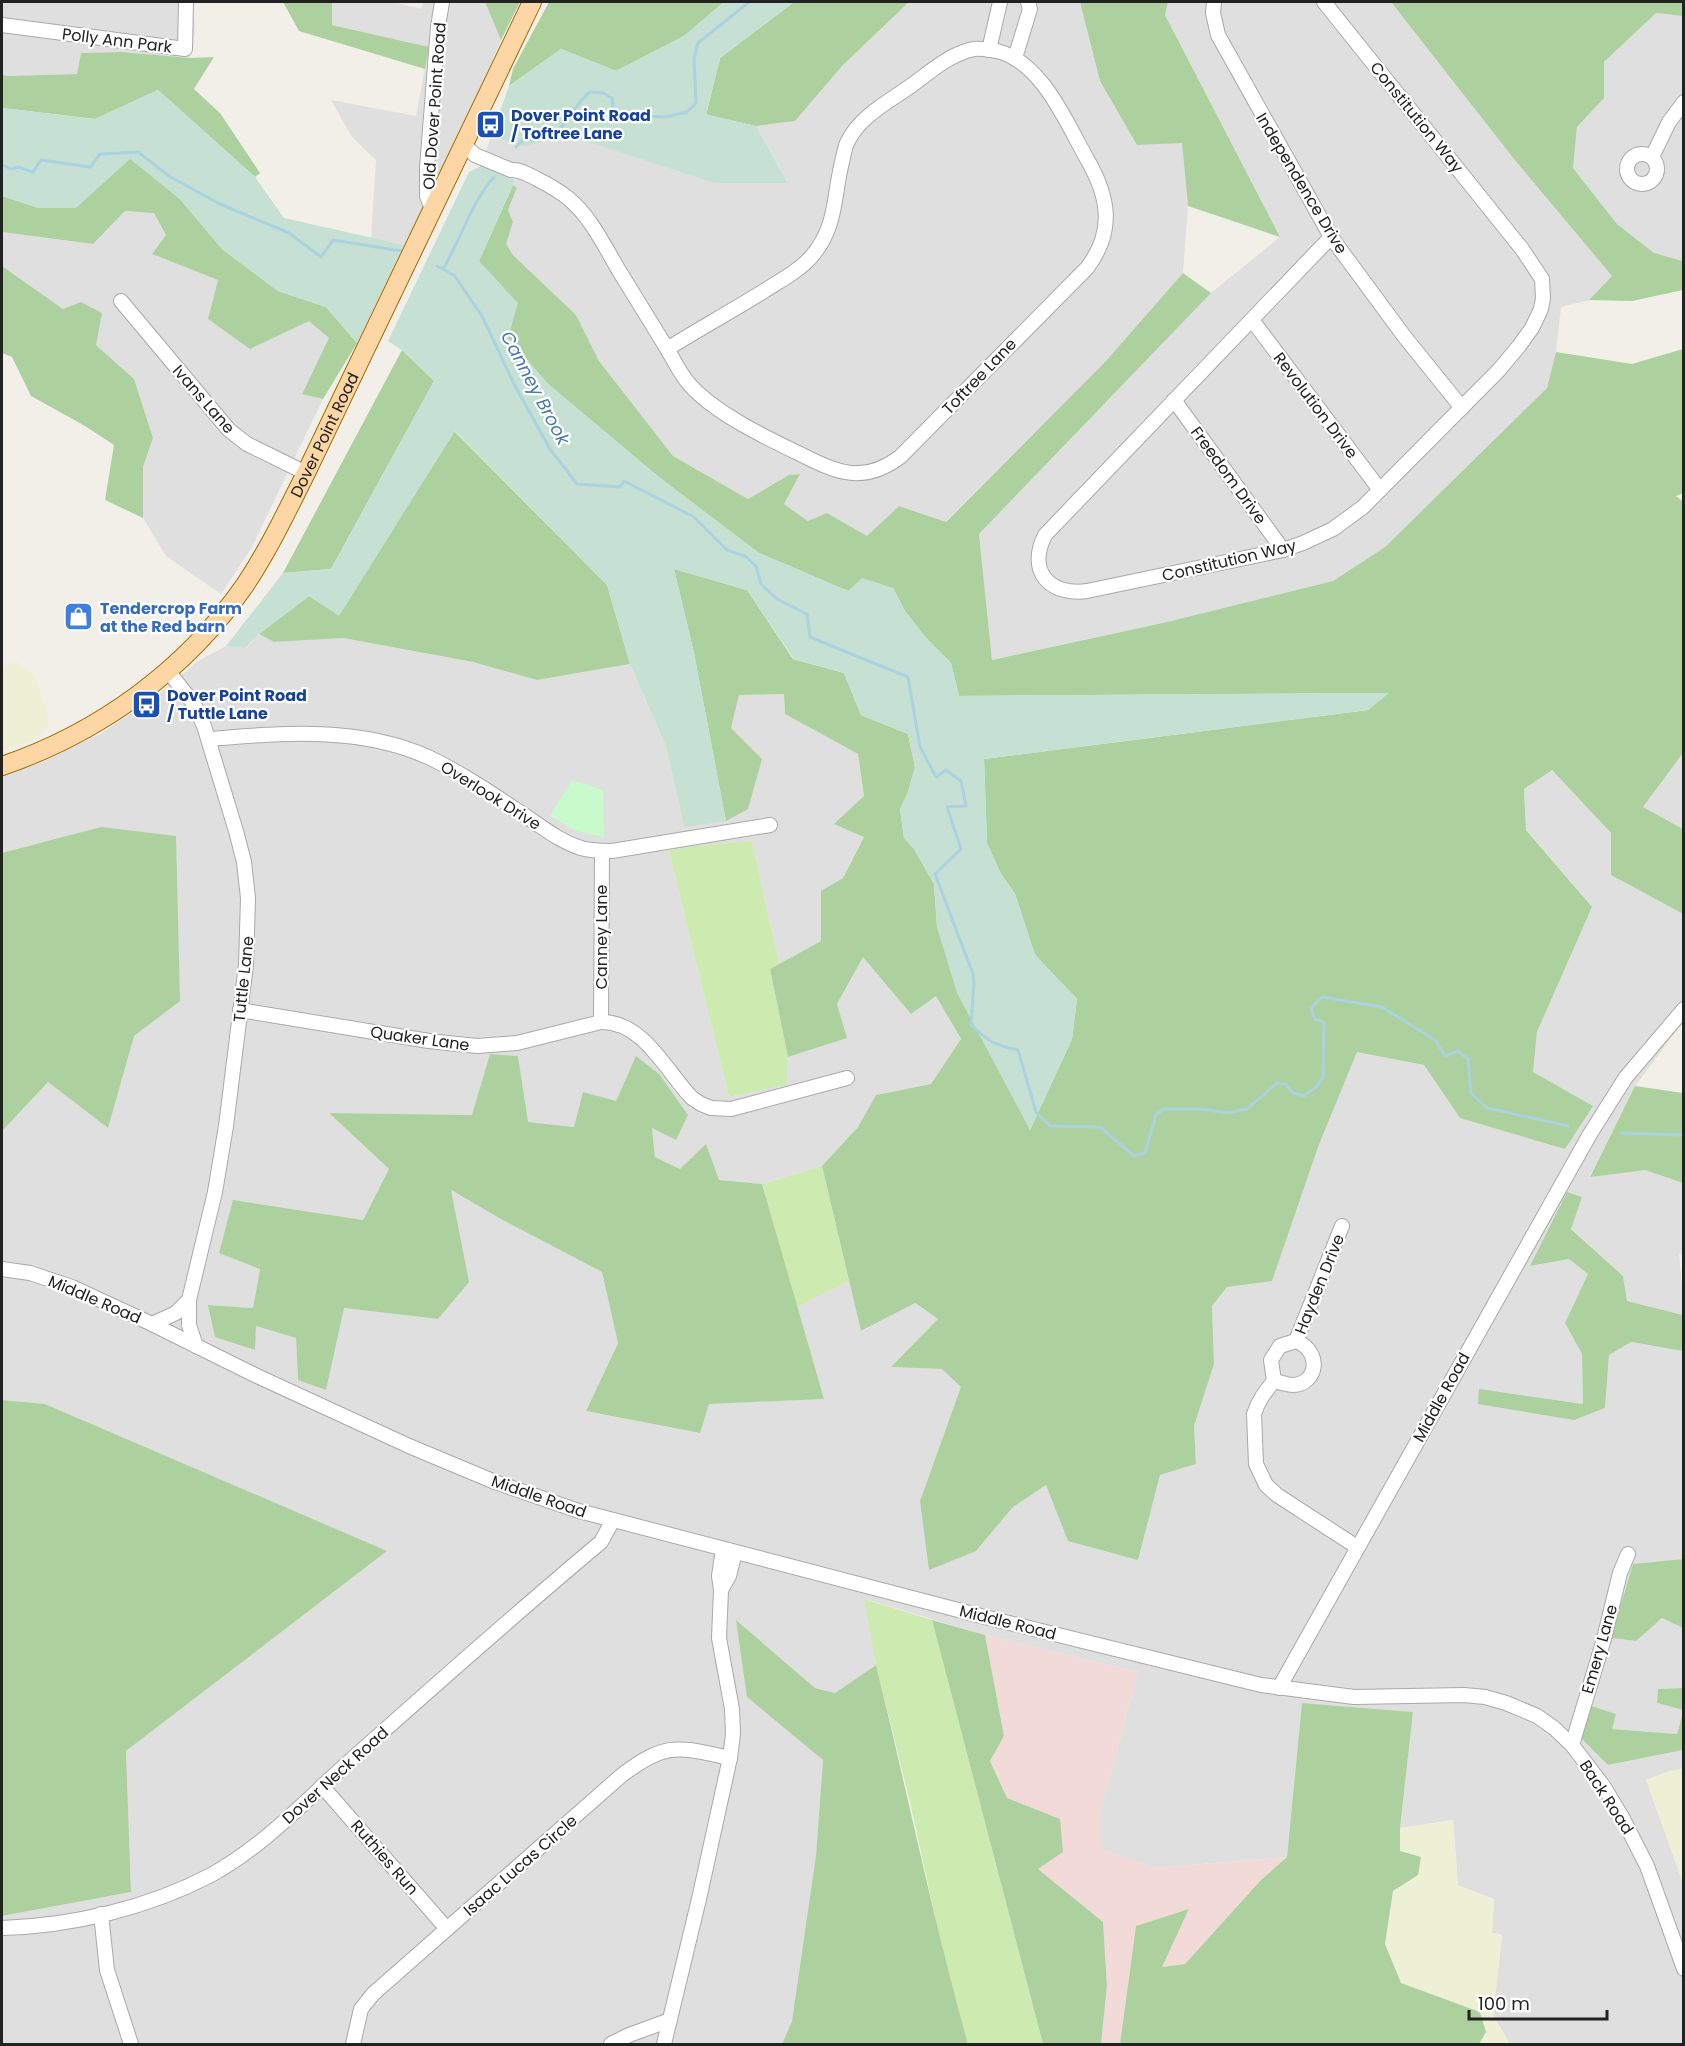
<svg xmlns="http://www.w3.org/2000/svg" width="1685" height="2046" font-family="Poppins,sans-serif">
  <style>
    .residential { fill: #e0dfdf }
    .commercial { fill: #f2dad9 }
    .farmland { fill: #eef0d5 }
    .grass { fill: #cdebb0 }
    .forest { fill: #add19e }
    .wetland { fill: #c6e0d4 }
    .park { fill: #c8facc }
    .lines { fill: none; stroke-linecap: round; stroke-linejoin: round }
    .stream { stroke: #aad3df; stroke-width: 3 }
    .minor-casing { stroke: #a9a9a9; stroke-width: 16 }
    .major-casing { stroke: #a06b00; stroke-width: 20 }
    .minor { stroke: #fff; stroke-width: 14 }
    .major { stroke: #fcd6a4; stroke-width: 18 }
    .labels { text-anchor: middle; stroke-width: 4.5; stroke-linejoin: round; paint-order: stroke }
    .street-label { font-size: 16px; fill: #222; stroke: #fff }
    .transit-label { font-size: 16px; font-weight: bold; fill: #164399; stroke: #fff; text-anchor: start }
    .shop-label { font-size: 16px; font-weight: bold; fill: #366cbe; stroke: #fff; text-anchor: start }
    .water-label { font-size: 18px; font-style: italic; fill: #4a7aab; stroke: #fff }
  </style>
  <rect width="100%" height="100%" fill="#f2efe9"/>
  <g class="residential">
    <polygon points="2,2 193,2 195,30 190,58 122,52 81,53 78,74 9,76 2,75"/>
    <polygon points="332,2 393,2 421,9 423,2 485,2 501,40 437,188 404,245 371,238 376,160 352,137 331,100 416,116 429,47 332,25"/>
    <polygon points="909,2 1080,2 1100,81 1182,143 1188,206 1183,273 1105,362 945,522 899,506 867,536 827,513 808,521 784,504 800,474 789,475 748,499 673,456 599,361 576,315 513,255 505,244 513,222 508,210 517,189 513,185 515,180 481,166 491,136 525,147 564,134 622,152 788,182 756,126 795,121 843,65"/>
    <polygon points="1168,2 1391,2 1514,159 1612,276 1589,300 1561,307 1556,352 1547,388 1385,547 1333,581 1167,622 992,660 979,534 1211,293 1280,237 1165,15"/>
    <polygon points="1656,13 1683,16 1683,261 1654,253 1617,224 1573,168 1577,127 1604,98 1604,62"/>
    <polygon points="125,211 154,212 166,235 152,254 218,280 310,321 330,338 302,393 323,399 252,547 221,594 166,556 143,518 143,467 153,438 134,379 96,345 63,309 2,266 2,232 93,244"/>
    <polygon points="259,634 274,642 343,638 473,662 537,680 630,664 666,746 684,827 731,728 739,695 784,694 785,714 858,754 864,796 864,836 843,878 821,891 821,941 779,964 752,841 669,851 729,1097 787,1085 788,1057 846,1038 837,1004 863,956 911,1014 936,995 961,1040 931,1084 876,1095 858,1127 822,1166 762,1184 719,1180 680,1169 655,1157 652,1127 636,1056 616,1101 574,1127 527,1122 518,1057 472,1115 329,1113 389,1169 363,1220 233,1200 260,1269 253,1308 209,1305 254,1350 256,1326 296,1338 298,1380 344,1308 438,1319 450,1190 499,1218 602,1272 618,1342 586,1411 700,1433 708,1404 824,1399 797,1307 849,1281 862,1331 914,1303 938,1319 891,1367 942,1369 962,1387 920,1501 976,1551 1013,1507 1047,1484 1138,1559 1160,1475 1196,1464 1194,1426 1214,1364 1212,1306 1227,1287 1318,1147 1357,1051 1424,1065 1460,1118 1533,1072 1537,1032 1592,907 1526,829 1524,789 1552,770 1611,833 1611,875 1683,914 1683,1022 1635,1086 1590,1176 1645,1170 1683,1183 1683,1254 1679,1254 1683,1295 1683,1315 1627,1301 1623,1276 1571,1228 1582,1197 1531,1266 1569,1259 1588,1274 1565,1323 1582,1354 1583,1404 1479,1389 1605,1408 1609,1355 1631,1342 1683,1351 1683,1559 1633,1564 1611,1638 1636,1641 1662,1618 1683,1628 1683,1688 1659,1689 1657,1703 1683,1710 1683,1712 1677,1734 1612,1729 1591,1706 1608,1765 1683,1750 1683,1769 1670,1771 1646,1780 1683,1883 1683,2044 1510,2044 1493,2015 1502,1935 1492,1933 1494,1900 1458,1886 1453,1820 1400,1828 1413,1712 1302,1703 1287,1857 1154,1868 1101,1849 1098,1822 1138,1672 985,1635 865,1599 876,1665 835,1693 815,1688 737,1621 748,1697 823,1760 816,1855 792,2021 782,2044 2,2044 2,1916 131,1892 126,1751 386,1552 45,1404 2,1400 2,774 41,763 102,733 164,690 198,661 226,646 246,648"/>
    <polygon points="1683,753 1683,829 1643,807"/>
  </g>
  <polygon class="commercial" points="985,1635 1138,1672 1098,1822 1102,1849 1154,1868 1287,1857 1261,1880 1185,1964 1161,1967 1189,1910 1136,1926 1120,2044 1101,2044 1107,1986 1103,1922 1038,1869 1060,1819 1007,1798 990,1761 1004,1736"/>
  <g class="farmland">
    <polygon points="17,662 33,673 47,711 48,728 33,740 2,752 2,666"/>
    <polygon points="1683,1769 1684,1769 1683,1883 1646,1780 1670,1771"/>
    <polygon points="1453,1820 1458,1885 1494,1899 1492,1933 1502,1935 1493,2015 1510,2044 1479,2044 1486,2032 1480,2012 1401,1983 1385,1944 1393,1891 1417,1875 1420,1857 1400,1851 1400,1828"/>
  </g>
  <g class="grass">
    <polygon points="752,841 779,964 770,969 788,1057 787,1085 729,1097 669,851 686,847"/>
    <polygon points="822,1166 849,1281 797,1307 762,1184"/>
    <polygon points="864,1599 932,1620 1043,2044 968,2044 946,1966 910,1802 876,1665"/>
  </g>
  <g class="forest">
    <polygon points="283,2 332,2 332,25 429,47 425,69 299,31"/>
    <polygon points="485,2 520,2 501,40"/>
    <polygon points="549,2 724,2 684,36 616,71 561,49 509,86 513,69"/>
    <polygon points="794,2 909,2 843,65 795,121 756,126 706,115 720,58"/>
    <polygon points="1080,2 1168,2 1165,15 1280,237 1188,206 1182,143 1137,145 1100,81"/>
    <polygon points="1391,2 1683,2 1683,16 1656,13 1604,62 1604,98 1577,127 1573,168 1617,224 1654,253 1683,261 1683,290 1632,301 1589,300 1612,276 1514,159"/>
    <polygon points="122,52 190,58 214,57 194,89 220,113 260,173 255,177 158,90 95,119 2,108 2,75 9,76 77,74 81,53"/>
    <polygon points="130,158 180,199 222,249 278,291 326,307 357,343 323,399 302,394 329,338 309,321 250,349 208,319 218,280 152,254 166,235 154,213 125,211 93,244 2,232 2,196 39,208 75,208"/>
    <polygon points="513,185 517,188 508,210 513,222 506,244 513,255 576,315 599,361 673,456 748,499 789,475 800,474 784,504 808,521 827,513 867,536 899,506 946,522 1105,362 1183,273 1211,293 979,534 992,660 1167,622 1333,581 1385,547 1547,388 1556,352 1632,364 1683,349 1684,493 1676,496 1684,502 1683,753 1643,807 1683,829 1683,914 1611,875 1611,833 1552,770 1524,789 1526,830 1592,907 1537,1032 1533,1072 1593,1106 1565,1149 1460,1118 1424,1065 1357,1052 1318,1147 1272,1281 1227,1287 1212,1306 1214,1364 1194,1426 1196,1464 1160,1475 1138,1560 1068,1541 1046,1485 1013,1507 976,1551 929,1570 920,1501 961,1387 942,1369 891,1367 938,1319 915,1303 861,1331 822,1166 858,1127 876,1095 931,1084 961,1039 936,996 911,1014 863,957 837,1004 847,1038 788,1057 770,969 821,941 821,891 843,878 864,837 834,824 864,796 858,754 785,714 784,694 739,695 731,728 762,759 748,809 726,821 694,653 674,569 747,590 793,659 844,673 861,715 908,734 915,767 908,792 900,809 904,838 914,849 934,884 937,927 1030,1130 1072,1039 1077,999 1035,955 1015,894 1000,872 987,843 984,759 1368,710 1388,693 959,696 951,663 925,637 905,611 893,588 848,591 759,553 660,478 548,384 508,338 479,261"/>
    <polygon points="2,266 63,309 81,302 102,313 96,345 134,379 153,438 143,467 143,518 105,500 114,445 85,426 31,396 12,357 2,353"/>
    <polygon points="402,350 434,381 331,569 283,573"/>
    <polygon points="454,431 607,585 630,664 537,680 473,662 343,638 274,642 259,634 309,596 339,615"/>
    <polygon points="101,827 176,836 180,1001 134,1036 108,1128 48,1082 2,1131 2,853"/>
    <polygon points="490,1054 518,1056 528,1122 574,1127 583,1092 616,1101 636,1056 659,1074 688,1115 676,1140 652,1128 655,1157 680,1169 706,1144 719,1180 762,1184 824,1399 709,1404 700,1433 586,1411 618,1343 602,1272 499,1218 451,1190 469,1282 438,1319 344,1308 326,1390 298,1380 296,1338 256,1326 255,1350 215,1337 208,1305 253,1308 260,1269 219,1253 233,1200 363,1220 389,1169 329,1113 472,1115"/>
    <polygon points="1635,1086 1683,1093 1683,1183 1645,1170 1590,1177"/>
    <polygon points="1567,1192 1582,1197 1571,1229 1623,1276 1627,1301 1683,1315 1683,1351 1631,1342 1609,1355 1605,1408 1574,1420 1478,1404 1479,1389 1583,1404 1582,1354 1565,1323 1588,1274 1569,1259 1530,1266"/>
    <polygon points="2,1400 45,1404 387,1551 126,1751 131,1892 2,1916"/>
    <polygon points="1683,1559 1683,1628 1662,1618 1636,1641 1611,1638 1633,1564"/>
    <path d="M736,1620L815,1688L835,1693L876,1665C907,1791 933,1919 968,2044H782L792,2021L816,1855L823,1760L747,1697Z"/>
    <polygon points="932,1620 985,1635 1004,1736 990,1761 1007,1798 1060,1819 1063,1852 1038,1869 1103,1922 1107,1986 1101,2044 1043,2044"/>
    <polygon points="1683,1688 1683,1710 1657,1703 1658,1689"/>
    <polygon points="1302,1703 1413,1712 1400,1828 1400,1851 1421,1857 1418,1875 1393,1891 1385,1944 1401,1983 1480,2012 1486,2032 1479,2044 1120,2044 1136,1926 1189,1909 1162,1967 1185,1964 1261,1880 1287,1857"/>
    <polygon points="1591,1706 1616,1714 1612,1729 1677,1734 1683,1712 1683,1750 1608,1765 1580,1737"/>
  </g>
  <g class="wetland">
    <polygon points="724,2 794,2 720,58 706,114 756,126 788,183 715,183 564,134 525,147 491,136 509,86 561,49 616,71 684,36"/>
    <polygon points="158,90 255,177 284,218 404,245 357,343 326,307 278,291 222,249 180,199 130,159 76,208 39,208 2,196 2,108 95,119"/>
    <polygon points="481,166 515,180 479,261 518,303 508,338 548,384 660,478 759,553 848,591 862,578 893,588 905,611 925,637 951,663 959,696 1389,693 1368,710 984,759 987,843 1000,872 1015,894 1035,955 1077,999 1072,1039 1030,1130 957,993 937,927 934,884 914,849 904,838 900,809 908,792 915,767 908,734 861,715 844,673 794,659 747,590 674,569 694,653 726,821 684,827 666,746 630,664 607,585 455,431 339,616 309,596 259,634 245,648 226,646 283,573 331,569 434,381 402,350 388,341 469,172"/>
  </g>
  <polygon class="park" points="572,780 603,790 604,837 576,831 550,816"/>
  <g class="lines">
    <g class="stream">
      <path d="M516,147L523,140C529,139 537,140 543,138C566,134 572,105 590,92L603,93L612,98L613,108L622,115L665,117L687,112L696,103L694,58L698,43L749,2"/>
      <polyline points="2,165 11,169 18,167 33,172 41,160 90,167 100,154 138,152 169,176 220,204 289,233 321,257 333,240 401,251"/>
      <path d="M437,266L454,275L482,316L515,386L550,449L577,484L620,487L624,481L694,517L727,550L745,556L756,566L761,584L777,599L807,614L810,637L908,677L920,747L936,777L946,770L961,781L966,806L947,807L961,849L935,874L973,974L974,984L971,1024C987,1041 994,1045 1018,1050L1036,1112L1050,1126L1100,1127L1134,1156L1145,1153L1156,1115L1163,1109H1202L1227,1113L1247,1109L1277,1083L1286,1084L1293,1093L1304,1096L1316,1087L1323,1078L1324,1022L1315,1019L1311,1008L1322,997L1382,1007L1435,1040L1445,1056L1458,1051L1468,1059L1471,1093L1487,1108L1568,1126"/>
      <path d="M443,269C461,239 471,203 494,177"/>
      <polyline points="1621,1133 1684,1135"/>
    </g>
    <defs>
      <g id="minor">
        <polyline points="1214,2 1213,13 1218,35 1331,237 1404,336 1462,408"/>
        <path d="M1324,2L1522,249L1542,279L1543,298L1541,309L1532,328L1519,346L1499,370L1363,507L1333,529L1303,543L1283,550L1087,591C1049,596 1027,571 1045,535L1331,237"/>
        <polyline points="2,25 185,49 186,2"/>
        <polyline points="989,50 1000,2"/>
        <polyline points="1015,58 1030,9 1028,2"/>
        <path d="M464,145L475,155L511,170C520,169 529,175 537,179C547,184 559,191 568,198C590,216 604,245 618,269C634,295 650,321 666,347C674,360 680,374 690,385C716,414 767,438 802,455C838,473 864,484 900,457L1087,268C1115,231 1109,197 1087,159C1066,122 1042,62 997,51C990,50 981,48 974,49C951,53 930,72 912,85C890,101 860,116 848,141C845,146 844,153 843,158C833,195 838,225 812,256C799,271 781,280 764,291C732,311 699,329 667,349"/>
        <circle cx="1642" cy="169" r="15"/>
        <polyline points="1652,157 1669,122 1684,102"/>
        <polyline points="432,209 427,196 427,168 438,27 442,2"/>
        <polyline points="121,301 229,430 247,444 306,473"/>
        <polyline points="1252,320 1380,490"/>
        <polyline points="1174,400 1283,550"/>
        <polyline points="168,671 194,704 204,726 236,831 244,862 248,898 246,965 226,1126 215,1192 189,1300 189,1325 196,1346"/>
        <path d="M209,739C283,733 359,726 428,757C464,774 497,797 530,819C546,830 562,842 581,848C591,851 602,851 612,851L770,825"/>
        <path d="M240,1010L429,1041L477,1046L517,1043L601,1022C643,1021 666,1071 692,1098L701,1104L711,1108L731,1109L847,1078"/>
        <polyline points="601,1022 602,851"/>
        <polyline points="2,1269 30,1273 72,1287 152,1324 257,1376 409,1446 495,1482 579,1511 981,1616 1261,1685 1354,1697 1464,1695 1485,1697 1506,1703 1537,1716 1554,1728 1572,1745 1604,1787 1622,1817 1647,1866 1684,1969"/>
        <polyline points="152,1324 176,1313 189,1300"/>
        <polyline points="1296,1341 1342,1226"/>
        <path d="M1274,1381L1271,1360L1280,1346L1296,1341C1322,1351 1318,1384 1293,1385C1287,1385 1280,1382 1274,1381C1265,1392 1258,1401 1254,1414L1256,1464L1266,1485L1277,1495L1357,1547"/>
        <polyline points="721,1590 729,1576 735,1552"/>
        <polyline points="1279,1688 1590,1134 1626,1077 1684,1009"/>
        <polyline points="1572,1745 1604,1639 1620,1573 1628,1554"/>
        <polyline points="322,1786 447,1929"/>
        <polyline points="101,1914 107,1970 131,2044"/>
        <path d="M2,1928C72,1926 148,1908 211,1875C264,1846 306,1800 351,1760C433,1687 516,1613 601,1542L613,1520"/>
        <path d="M353,2044L361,2009L373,1994L622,1775C667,1741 678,1747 730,1758"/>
        <polyline points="611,2044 629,2035 670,2020"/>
        <polyline points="664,2044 699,1899 730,1758 733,1734 732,1709 719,1638 721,1590 719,1576 723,1549"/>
      </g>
      <g id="major">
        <path id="s1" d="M2,766C99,733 186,670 245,585C269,549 287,511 306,473L532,2"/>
      </g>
    </defs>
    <use href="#minor" class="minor-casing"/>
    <use href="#major" class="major-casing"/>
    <use href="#minor" class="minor"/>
    <use href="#major" class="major"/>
  </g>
  <defs>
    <symbol id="bus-square" viewBox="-11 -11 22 22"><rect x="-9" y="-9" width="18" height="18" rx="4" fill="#1a4fb4" stroke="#fff"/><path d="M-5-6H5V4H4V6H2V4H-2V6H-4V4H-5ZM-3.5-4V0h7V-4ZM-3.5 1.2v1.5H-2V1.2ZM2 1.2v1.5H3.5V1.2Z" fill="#fff"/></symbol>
    <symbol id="shop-square" viewBox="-11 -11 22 22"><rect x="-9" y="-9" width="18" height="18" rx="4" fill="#3f7fe0" stroke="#fff"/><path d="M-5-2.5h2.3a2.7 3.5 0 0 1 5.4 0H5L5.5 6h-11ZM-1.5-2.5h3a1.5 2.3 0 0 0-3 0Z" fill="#fff"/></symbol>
  </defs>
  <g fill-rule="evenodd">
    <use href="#bus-square" x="474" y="108" width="33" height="33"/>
    <use href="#shop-square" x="62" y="600" width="33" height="33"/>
    <use href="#bus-square" x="130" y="688" width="33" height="33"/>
  </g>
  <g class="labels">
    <g class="street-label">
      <text transform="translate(117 40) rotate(7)" y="6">Polly Ann Park</text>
      <text transform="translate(434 106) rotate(-86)" y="6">Old Dover Point Road</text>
      <text transform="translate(1417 117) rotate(51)" y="6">Constitution Way</text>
      <text transform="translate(1302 183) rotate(59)" y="6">Independence Drive</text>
      <text transform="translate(979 376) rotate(-46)" y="6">Toftree Lane</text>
      <text transform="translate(204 399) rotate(49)" y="6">Ivans Lane</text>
      <text transform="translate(1316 405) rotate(53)" y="6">Revolution Drive</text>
      <text dy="6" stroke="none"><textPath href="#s1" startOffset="478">Dover Point Road</textPath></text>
      <text transform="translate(1229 475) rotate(54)" y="6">Freedom Drive</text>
      <text transform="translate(1229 560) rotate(-13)" y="6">Constitution Way</text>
      <text transform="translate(491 795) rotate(32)" y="6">Overlook Drive</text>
      <text transform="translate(601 937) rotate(-90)" y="6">Canney Lane</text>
      <text transform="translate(243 979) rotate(-84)" y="6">Tuttle Lane</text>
      <text transform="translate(420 1038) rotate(8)" y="6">Quaker Lane</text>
      <text transform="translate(1319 1284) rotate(-68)" y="6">Hayden Drive</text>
      <text transform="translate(95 1299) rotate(23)" y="6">Middle Road</text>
      <text transform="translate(1441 1397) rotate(-61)" y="6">Middle Road</text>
      <text transform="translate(539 1496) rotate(19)" y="6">Middle Road</text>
      <text transform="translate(1008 1622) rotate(14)" y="6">Middle Road</text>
      <text transform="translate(1599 1649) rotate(-74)" y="6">Emery Lane</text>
      <text transform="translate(335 1775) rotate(-42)" y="6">Dover Neck Road</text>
      <text transform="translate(1607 1797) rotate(57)" y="6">Back Road</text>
      <text transform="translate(385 1857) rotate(49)" y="6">Ruthies Run</text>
      <text transform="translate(520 1865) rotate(-41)" y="6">Isaac Lucas Circle</text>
    </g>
    <g class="transit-label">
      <text x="511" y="121">Dover Point Road<tspan x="511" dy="18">/ Toftree Lane</tspan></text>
      <text x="167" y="701">Dover Point Road<tspan x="167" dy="18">/ Tuttle Lane</tspan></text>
    </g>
    <g class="shop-label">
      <text x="100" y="614">Tendercrop Farm<tspan x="100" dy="18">at the Red barn</tspan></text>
    </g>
    <g class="water-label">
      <text transform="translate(535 388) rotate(62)" y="6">Canney Brook</text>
    </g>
  </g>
  <rect width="1685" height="2046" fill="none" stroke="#222222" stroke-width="6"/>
  <path d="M1469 2010v9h138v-9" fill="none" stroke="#222222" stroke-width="3"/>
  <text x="1478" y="2010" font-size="18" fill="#222222" stroke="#ffffff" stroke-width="4.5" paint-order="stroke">100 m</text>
</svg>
